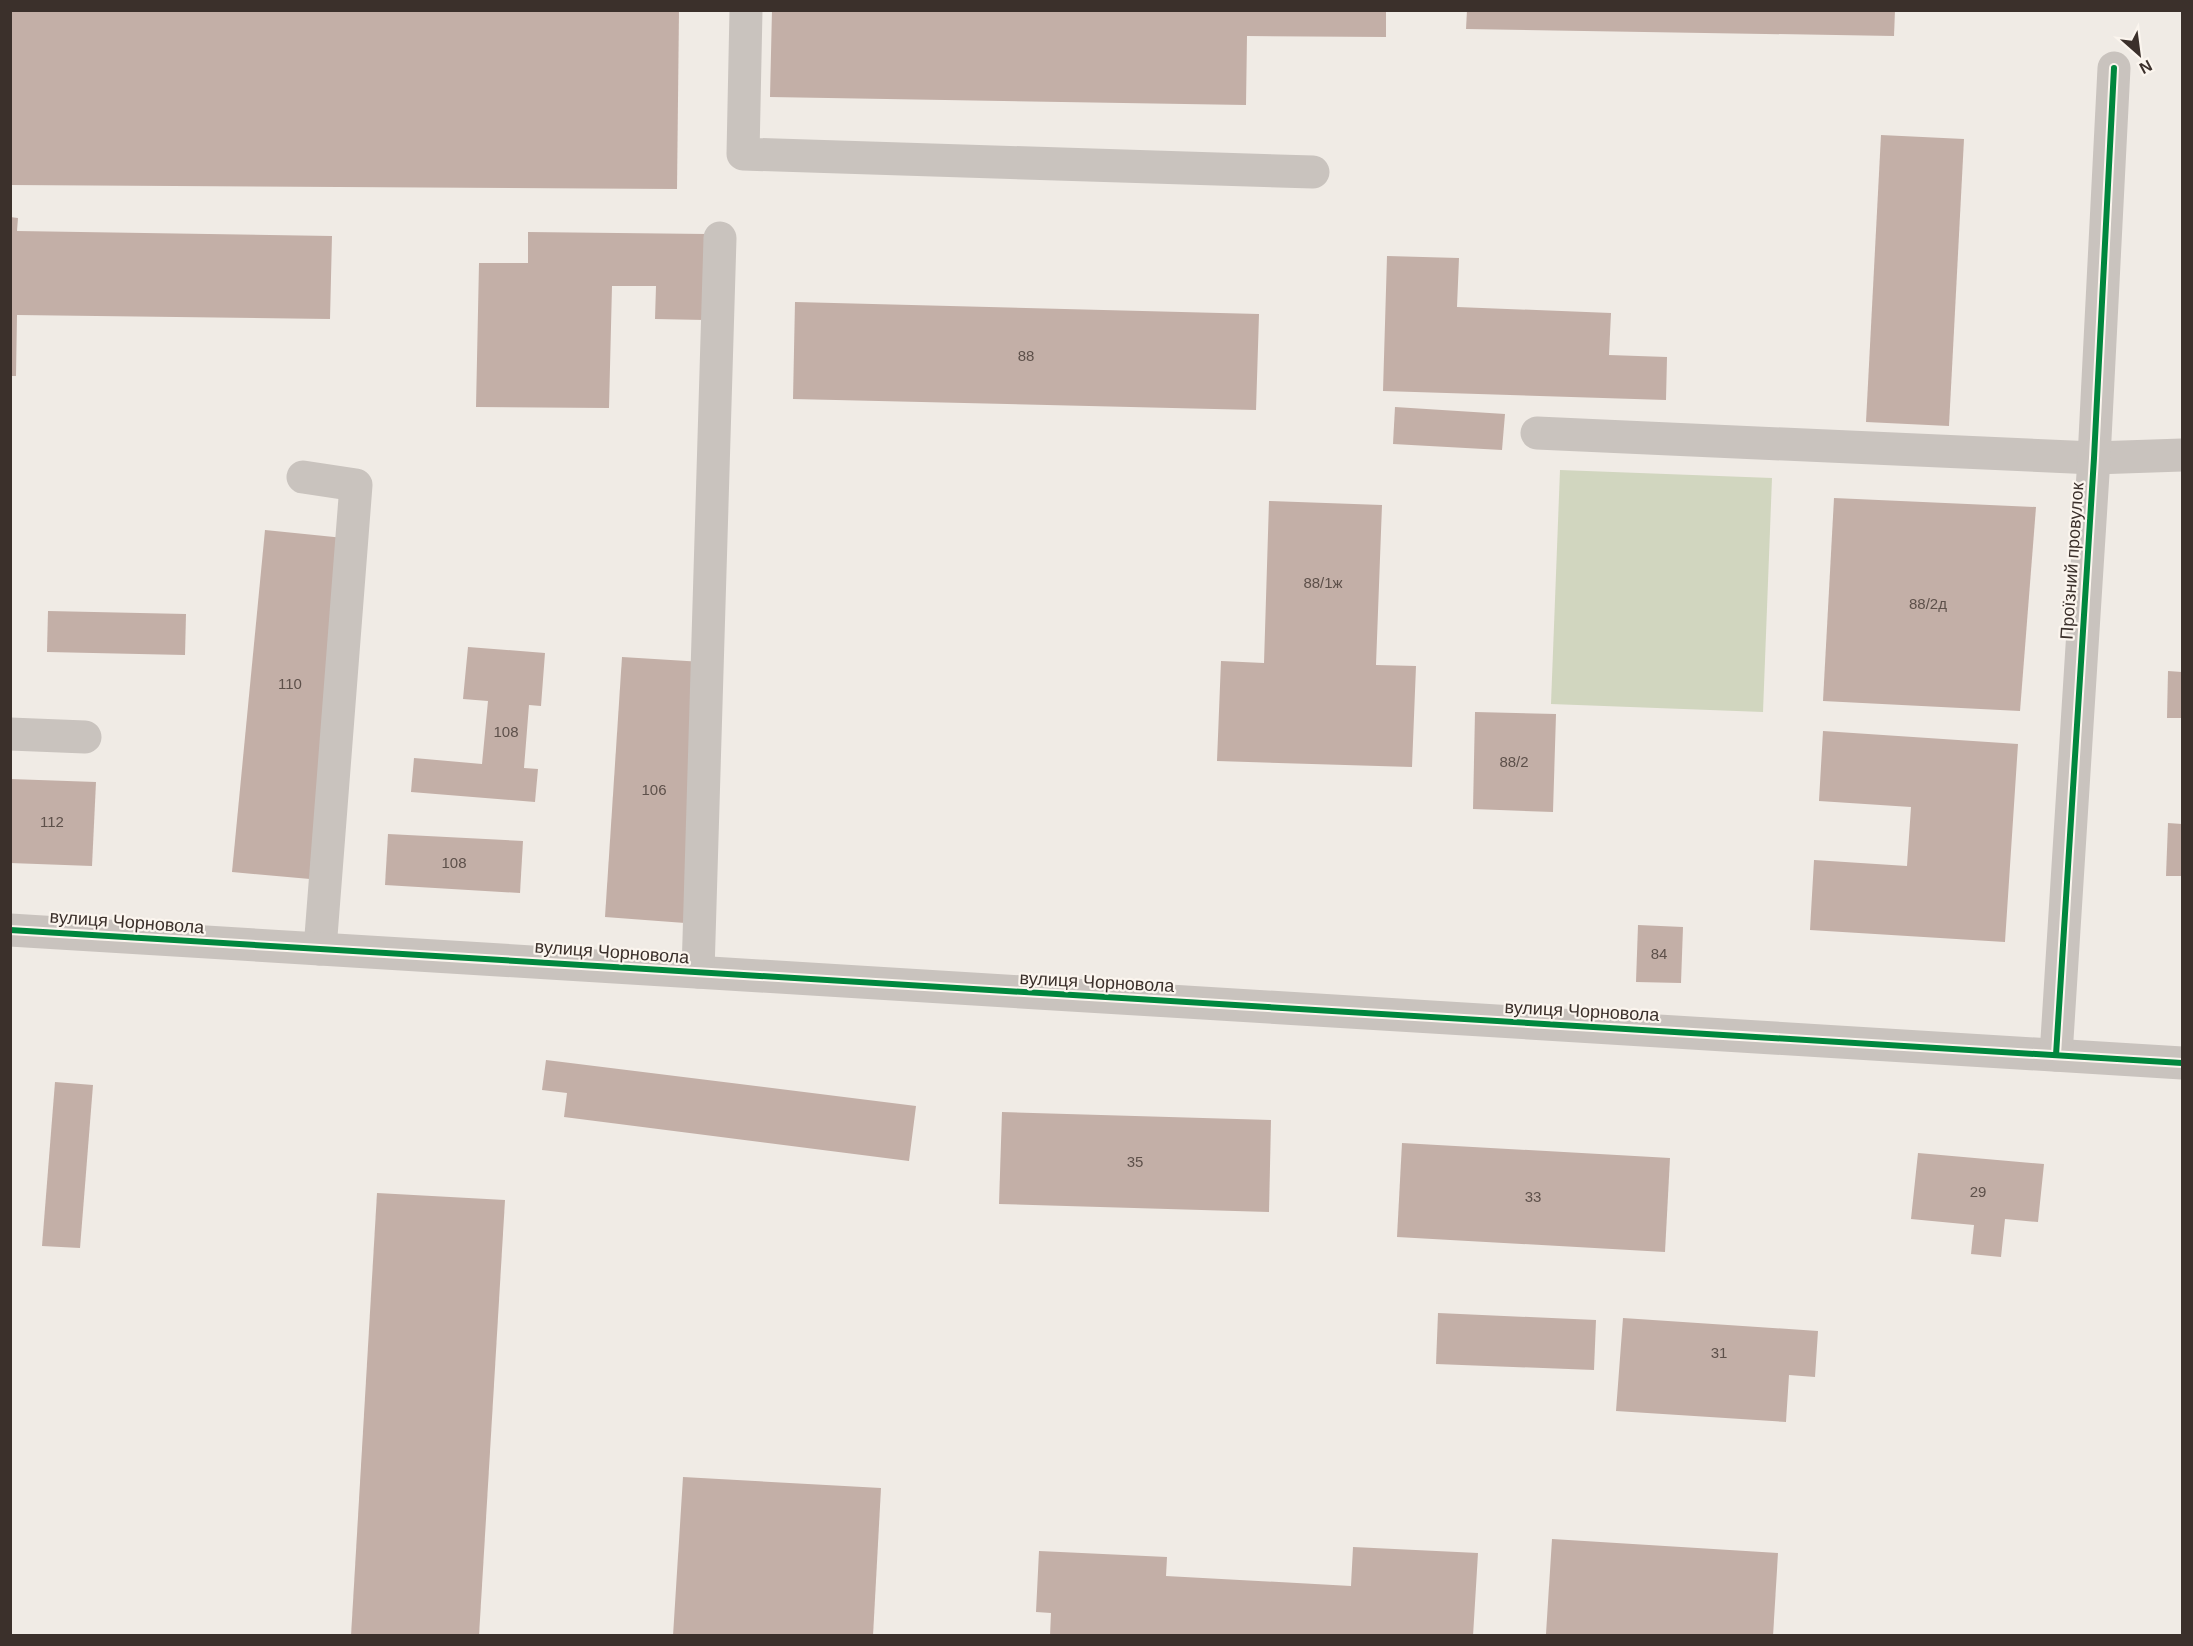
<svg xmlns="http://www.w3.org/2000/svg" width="2193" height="1646" font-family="Helvetica,sans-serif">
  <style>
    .park { fill: #d1d6bf }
    .building { fill: #c3afa7 }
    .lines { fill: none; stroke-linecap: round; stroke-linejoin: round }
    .minor { stroke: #c9c3be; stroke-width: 33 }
    .cycleway-casing { stroke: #fbf5ee; stroke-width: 10 }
    .cycleway { stroke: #00873e; stroke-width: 6 }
    .labels { text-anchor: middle; stroke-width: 4.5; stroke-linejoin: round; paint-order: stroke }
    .number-label { font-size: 15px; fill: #5d504a }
    .street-label { font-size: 18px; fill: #3b302b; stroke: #fbf5ee }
  </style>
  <rect width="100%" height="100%" fill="#f0ebe5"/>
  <polygon class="park" points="1560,470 1772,478 1763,712 1551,704"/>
  <g class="building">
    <polygon points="10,10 679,10 677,189 10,185"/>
    <polygon points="772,10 1386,10 1386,37 1247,36 1246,105 770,97"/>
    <polygon points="1467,10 1895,10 1894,36 1466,29"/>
    <polygon points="1881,135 1964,139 1949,426 1866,422"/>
    <polygon points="10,217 18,218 17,231 332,236 330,319 17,315 16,376 10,376"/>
    <polygon points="528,232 707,234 705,320 655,319 656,286 612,286 609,408 476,407 479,263 528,263"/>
    <polygon points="1387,256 1459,258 1457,307 1611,313 1609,355 1667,357 1666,400 1383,391"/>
    <polygon points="795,302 1259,314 1256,410 793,399"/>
    <polygon points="1395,407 1505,414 1502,450 1393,444"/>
    <polygon points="1834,498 2036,507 2020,711 1823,701"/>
    <polygon points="1269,501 1382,505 1376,665 1416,666 1412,767 1217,761 1221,661 1264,663"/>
    <polygon points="265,530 344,538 310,879 232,872"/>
    <polygon points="48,611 186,614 185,655 47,652"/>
    <polygon points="468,647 545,653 541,706 529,705 524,768 538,769 535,802 411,792 414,758 482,764 488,701 463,699"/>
    <polygon points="622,657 703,662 685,923 605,917"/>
    <polygon points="2168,671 2182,672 2182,718 2167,718"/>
    <polygon points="1475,712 1556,714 1553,812 1473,809"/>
    <polygon points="1823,731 2018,744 2005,942 1810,930 1814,860 1907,866 1911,807 1819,801"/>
    <polygon points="10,779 96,782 92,866 10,863"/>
    <polygon points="2168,823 2182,824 2182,876 2166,876"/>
    <polygon points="388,834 523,841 520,893 385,885"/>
    <polygon points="1638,925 1683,927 1681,983 1636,982"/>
    <polygon points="546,1060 916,1106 909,1161 564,1117 567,1093 542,1090"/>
    <polygon points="55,1082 93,1085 80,1248 42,1246"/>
    <polygon points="1002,1112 1271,1120 1269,1212 999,1204"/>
    <polygon points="1402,1143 1670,1158 1665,1252 1397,1237"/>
    <polygon points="1918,1153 2044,1164 2038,1222 2005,1219 2001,1257 1971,1254 1974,1225 1911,1219"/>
    <polygon points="377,1193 505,1200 479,1636 351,1636"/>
    <polygon points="1438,1313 1596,1320 1594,1370 1436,1364"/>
    <polygon points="1623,1318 1818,1331 1815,1377 1789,1375 1786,1422 1616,1411"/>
    <polygon points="683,1477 881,1488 873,1636 673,1636"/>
    <polygon points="1552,1539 1778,1553 1773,1636 1578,1636 1546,1634"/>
    <polygon points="1353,1547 1478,1553 1473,1636 1050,1636 1051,1613 1036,1612 1039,1551 1167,1557 1166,1576 1351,1586"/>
  </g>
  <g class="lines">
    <g class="minor">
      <polyline points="746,10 743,154 1313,172"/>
      <polyline points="1537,433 2094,458 2182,455"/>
      <polyline points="303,477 356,485 320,949"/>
      <polyline points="10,734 85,737"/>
      <polyline points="10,930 2182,1063"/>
      <polyline points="698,972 720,238"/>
      <polyline points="2056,1055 2094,458 2114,68"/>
    </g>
    <defs>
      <g id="cycleway">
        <polyline points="10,930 2182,1063"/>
        <polyline points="2056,1055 2094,458 2114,68"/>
      </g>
    </defs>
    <use href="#cycleway" class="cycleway-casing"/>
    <use href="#cycleway" class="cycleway"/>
  </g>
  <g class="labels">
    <g class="number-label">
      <text x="1026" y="361">88</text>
      <text x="1323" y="588">88/1ж</text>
      <text x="1928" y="609">88/2д</text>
      <text x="290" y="689">110</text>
      <text x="506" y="737">108</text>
      <text x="1514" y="767">88/2</text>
      <text x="654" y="795">106</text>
      <text x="52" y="827">112</text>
      <text x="454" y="868">108</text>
      <text x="1659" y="959">84</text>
      <text x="1135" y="1167">35</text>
      <text x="1978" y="1197">29</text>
      <text x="1533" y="1202">33</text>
      <text x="1719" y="1358">31</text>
    </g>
    <g class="street-label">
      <text transform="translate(2072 561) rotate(-86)" y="6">Проїзний провулок</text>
      <text transform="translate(127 922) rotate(4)" y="6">вулиця Чорновола</text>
      <text transform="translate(612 952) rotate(4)" y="6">вулиця Чорновола</text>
      <text transform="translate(1097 982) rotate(3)" y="6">вулиця Чорновола</text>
      <text transform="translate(1582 1011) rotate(3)" y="6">вулиця Чорновола</text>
    </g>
  </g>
  <rect width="2193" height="1646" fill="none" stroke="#3b302b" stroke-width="24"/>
  <g transform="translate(2139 54) rotate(152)" stroke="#fbf5ee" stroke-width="4.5" paint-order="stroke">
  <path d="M0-4.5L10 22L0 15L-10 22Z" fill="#3b302b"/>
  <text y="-9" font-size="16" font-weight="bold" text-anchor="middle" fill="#3b302b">N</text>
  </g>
</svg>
